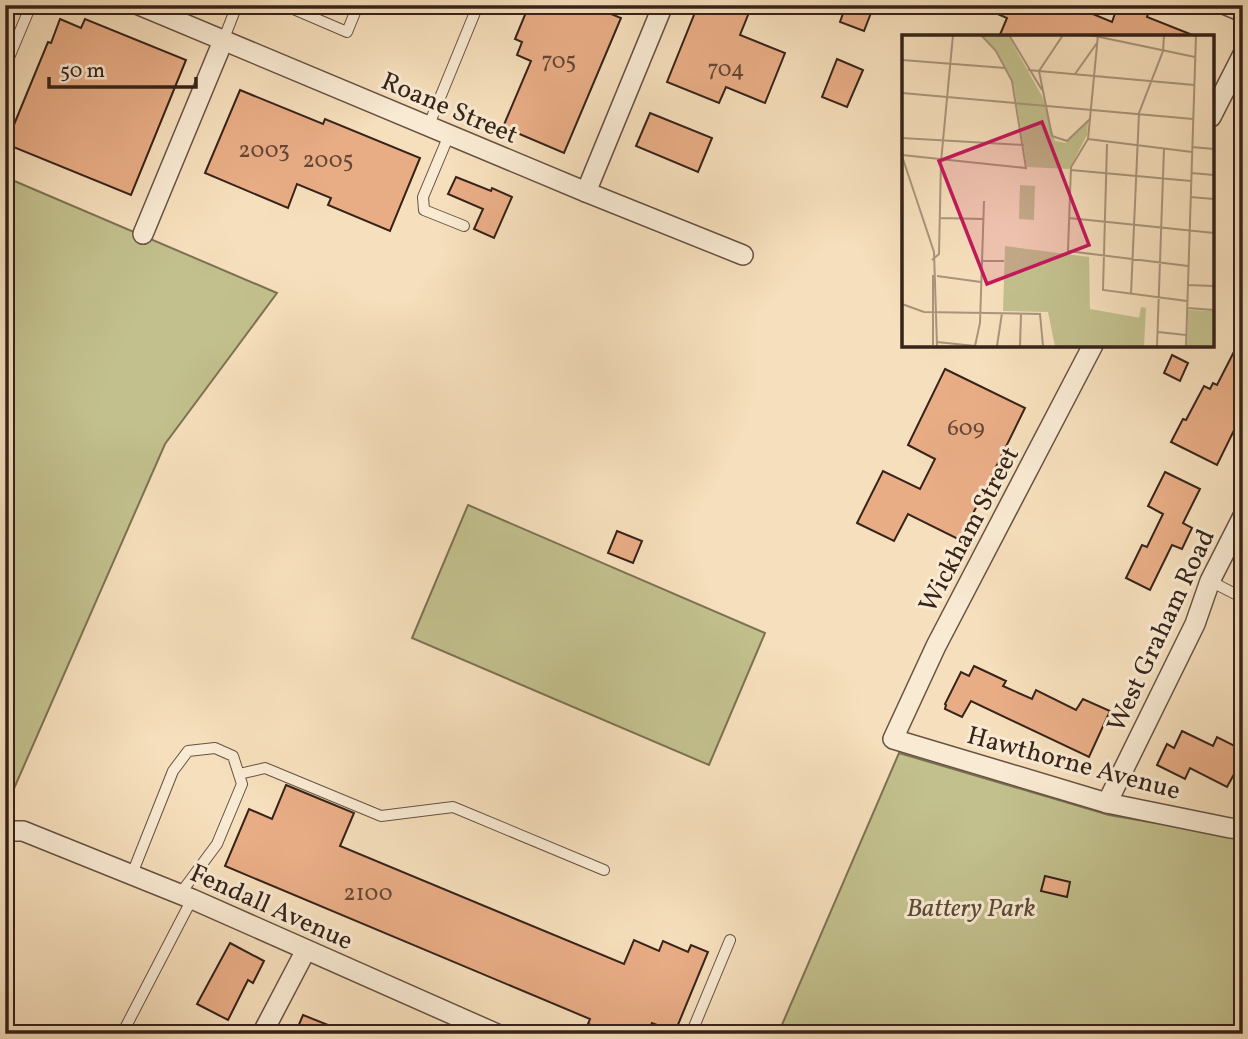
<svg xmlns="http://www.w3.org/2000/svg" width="1248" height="1039" font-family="Vollkorn,serif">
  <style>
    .green { fill: #c2c08d; stroke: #7c7253; stroke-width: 2 }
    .building { fill: #e9ad86; stroke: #362319; stroke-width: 2 }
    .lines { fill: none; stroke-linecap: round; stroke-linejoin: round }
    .lane-casing { stroke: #665242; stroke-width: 12 }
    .street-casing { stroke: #665242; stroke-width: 22 }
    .lane { stroke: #f9ead3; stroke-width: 10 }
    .street { stroke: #f9ead3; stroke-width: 19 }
    .labels { text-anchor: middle; stroke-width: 6; stroke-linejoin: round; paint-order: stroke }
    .number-label { font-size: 23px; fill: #634634 }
    .street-label { font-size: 26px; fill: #362319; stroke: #f9ead3 }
    .park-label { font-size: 26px; font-style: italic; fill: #594a36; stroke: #f9ead3 }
    .inset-road { fill: none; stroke: #a9947b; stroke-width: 2 }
    .view { fill: #c2185b; fill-opacity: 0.15; stroke: #c2185b; stroke-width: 3.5 }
    .inset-edge { fill: none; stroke: #362319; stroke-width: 3.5 }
  </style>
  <rect width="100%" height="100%" fill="#f6dfbc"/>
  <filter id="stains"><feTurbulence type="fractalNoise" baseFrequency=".00286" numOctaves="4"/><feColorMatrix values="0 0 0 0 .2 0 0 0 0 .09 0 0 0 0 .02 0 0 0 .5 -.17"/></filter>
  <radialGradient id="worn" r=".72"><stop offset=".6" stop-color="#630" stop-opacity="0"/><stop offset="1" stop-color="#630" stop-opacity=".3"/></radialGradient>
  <g class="green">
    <polygon points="5,177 277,293 165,444 5,809"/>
    <polygon points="468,505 765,633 709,765 412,638"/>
    <polygon points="899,753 1109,815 1231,836 1243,837 1243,1034 778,1034"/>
  </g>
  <g class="building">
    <polygon points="529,5 589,5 621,18 564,153 503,127 531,61 517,55 522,42 515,39"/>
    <polygon points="698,5 752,5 740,35 785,53 765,103 726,87 719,103 667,82"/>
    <polygon points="846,5 874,5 864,31 840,22"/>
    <polygon points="977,5 1071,5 1112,22 1118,5 1151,5 1147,17 1195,36 999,37 1007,18"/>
    <polygon points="60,19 81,28 85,19 186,60 131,195 6,144 48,42 51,43"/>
    <polygon points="837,59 863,70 847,107 822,97"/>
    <polygon points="240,90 323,124 325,119 420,158 390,231 328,205 331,198 297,184 288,208 205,173"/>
    <polygon points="650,113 712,138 698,172 636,146"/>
    <polygon points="456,177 491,191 492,188 512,197 494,238 474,229 483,209 448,194"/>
    <polygon points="1243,334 1243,412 1217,465 1171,442 1183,419 1186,420 1204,386 1210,389 1213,383 1217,385"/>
    <polygon points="1172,355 1188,363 1180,381 1164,373"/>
    <polygon points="945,369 1025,408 960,540 908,514 894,541 857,523 883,471 920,489 935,459 908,445"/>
    <polygon points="1165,472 1200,489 1183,523 1192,528 1182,549 1172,545 1150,590 1126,578 1142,545 1147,547 1163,514 1148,506"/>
    <polygon points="617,531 642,541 633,563 608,553"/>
    <polygon points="974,666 1006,681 1003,686 1032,699 1036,690 1076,710 1083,699 1110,711 1089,757 971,701 962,717 945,709 946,705 945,704 961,672 969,676"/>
    <polygon points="1182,731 1213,746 1217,737 1243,750 1243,758 1227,787 1190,768 1185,779 1157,765 1167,744 1174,748"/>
    <polygon points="286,785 354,813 340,846 624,964 634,940 659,951 663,941 688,952 691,945 708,952 675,1032 652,1023 647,1034 629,1034 615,1028 612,1033 588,1024 590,1019 225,866 249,809 272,819"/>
    <polygon points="1045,876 1070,882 1067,897 1041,891"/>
    <polygon points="230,943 264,961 253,983 248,980 228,1020 197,1004"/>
    <polygon points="303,1015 348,1033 348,1034 295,1034"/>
  </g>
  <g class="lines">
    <defs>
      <g id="lane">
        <polyline points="284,5 347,32 358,5"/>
        <polyline points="223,41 237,5"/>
        <polyline points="5,67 31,5"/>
        <polyline points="428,127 478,5"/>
        <polyline points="449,135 423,197 424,210 464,226"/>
        <polyline points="1210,581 1243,598"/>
        <polyline points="239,774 265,768 381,816 453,807 604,870"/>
        <polyline points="132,874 173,771 188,751 215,748 233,756 242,784 217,844 180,894"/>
        <polyline points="122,1034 192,899"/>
        <polyline points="691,1034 730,940"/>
      </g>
      <g id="street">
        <polyline points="139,5 586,192 743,255"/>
        <polyline points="1226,5 1243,12"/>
        <polyline points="1211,117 1243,54"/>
        <polyline points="586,192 663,5"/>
        <polyline points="143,234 223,41"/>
        <polyline points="1093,345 936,646 893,739 1107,803 1230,828 1243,829"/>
        <polyline points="1107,803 1195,624 1210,581 1243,516"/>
        <polyline points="5,833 10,831 23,831 192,899 497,1034"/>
        <polyline points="262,1034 306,950"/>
      </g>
    </defs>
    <use href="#lane" class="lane-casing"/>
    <use href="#street" class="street-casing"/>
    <use href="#lane" class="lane"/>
    <use href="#street" class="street"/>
  </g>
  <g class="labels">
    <g class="number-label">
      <text x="559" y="68">705</text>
      <text x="726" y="76">704</text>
      <text x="264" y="157">2003</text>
      <text x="328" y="167">2005</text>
      <text x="966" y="435">609</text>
      <text x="368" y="900">2100</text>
    </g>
    <g class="street-label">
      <text transform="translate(450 107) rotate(23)" y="9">Roane Street</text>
      <text transform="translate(968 529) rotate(-62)" y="9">Wickham Street</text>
      <text transform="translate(1160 630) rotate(-65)" y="9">West Graham Road</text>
      <text transform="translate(1074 762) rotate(15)" y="9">Hawthorne Avenue</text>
      <text transform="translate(272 906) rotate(24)" y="9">Fendall Avenue</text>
    </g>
    <g class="park-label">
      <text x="971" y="916">Battery Park</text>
    </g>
  </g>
  <g transform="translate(902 35)">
    <rect width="312" height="312" fill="#f6dfbc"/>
    <path d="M80,0H106L141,63L153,106L164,108L186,87L185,100L167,134L125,132L112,51L94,15ZM118,150L133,151L132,185L117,184ZM103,211L187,222L188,274L239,283V311H153L146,277L101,276Z" fill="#c2c08d"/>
    <path d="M239,272L244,273L242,311H232Z" fill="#c2c08d"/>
    <path d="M286,275L311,276V311H285Z" fill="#c2c08d"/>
    <path class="inset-road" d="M107,0L140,55M161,0L137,36L150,101L165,106L188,84M188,0L293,22M196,0L186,104L169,132L166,216L286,231M0,25L103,33M126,35L292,50M173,39L195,8M0,58L291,84M0,103L122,110M186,104L290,117M205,109L201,255L285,266M290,112L312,114M0,120L124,133L110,46L94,16L79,0M0,121L32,217L35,311M169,135L289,146M289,138L312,140M288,162L312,164M38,183L81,184M167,183L312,198M30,225L37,219L39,127L51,0M80,226H102M35,241L79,247M286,250L312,251M229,259L237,78L261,16L262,0M0,269L22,277L138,279L141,311M285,273L312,275M256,297L284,300M35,307L73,311M31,310V240M73,311L78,288L82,166M95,311L100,278M118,311L119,279M255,311L262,114M284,311L294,0"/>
    <path class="view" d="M140,87L187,210L85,249L37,126Z"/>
    <rect width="312" height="312" class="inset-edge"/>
  </g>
  <rect width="1248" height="1039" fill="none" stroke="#f6dfbc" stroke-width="28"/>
  <rect x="7" y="7" width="1234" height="1025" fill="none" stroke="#362319" stroke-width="3.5"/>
  <rect x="14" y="14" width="1220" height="1011" fill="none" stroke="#362319" stroke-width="2"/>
  <path d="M49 77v10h147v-10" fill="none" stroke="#362319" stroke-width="3.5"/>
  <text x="60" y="77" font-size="21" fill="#362319" stroke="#f9ead3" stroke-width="5" paint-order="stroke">50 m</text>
  <rect width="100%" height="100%" filter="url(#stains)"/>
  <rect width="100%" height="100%" fill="url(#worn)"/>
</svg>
